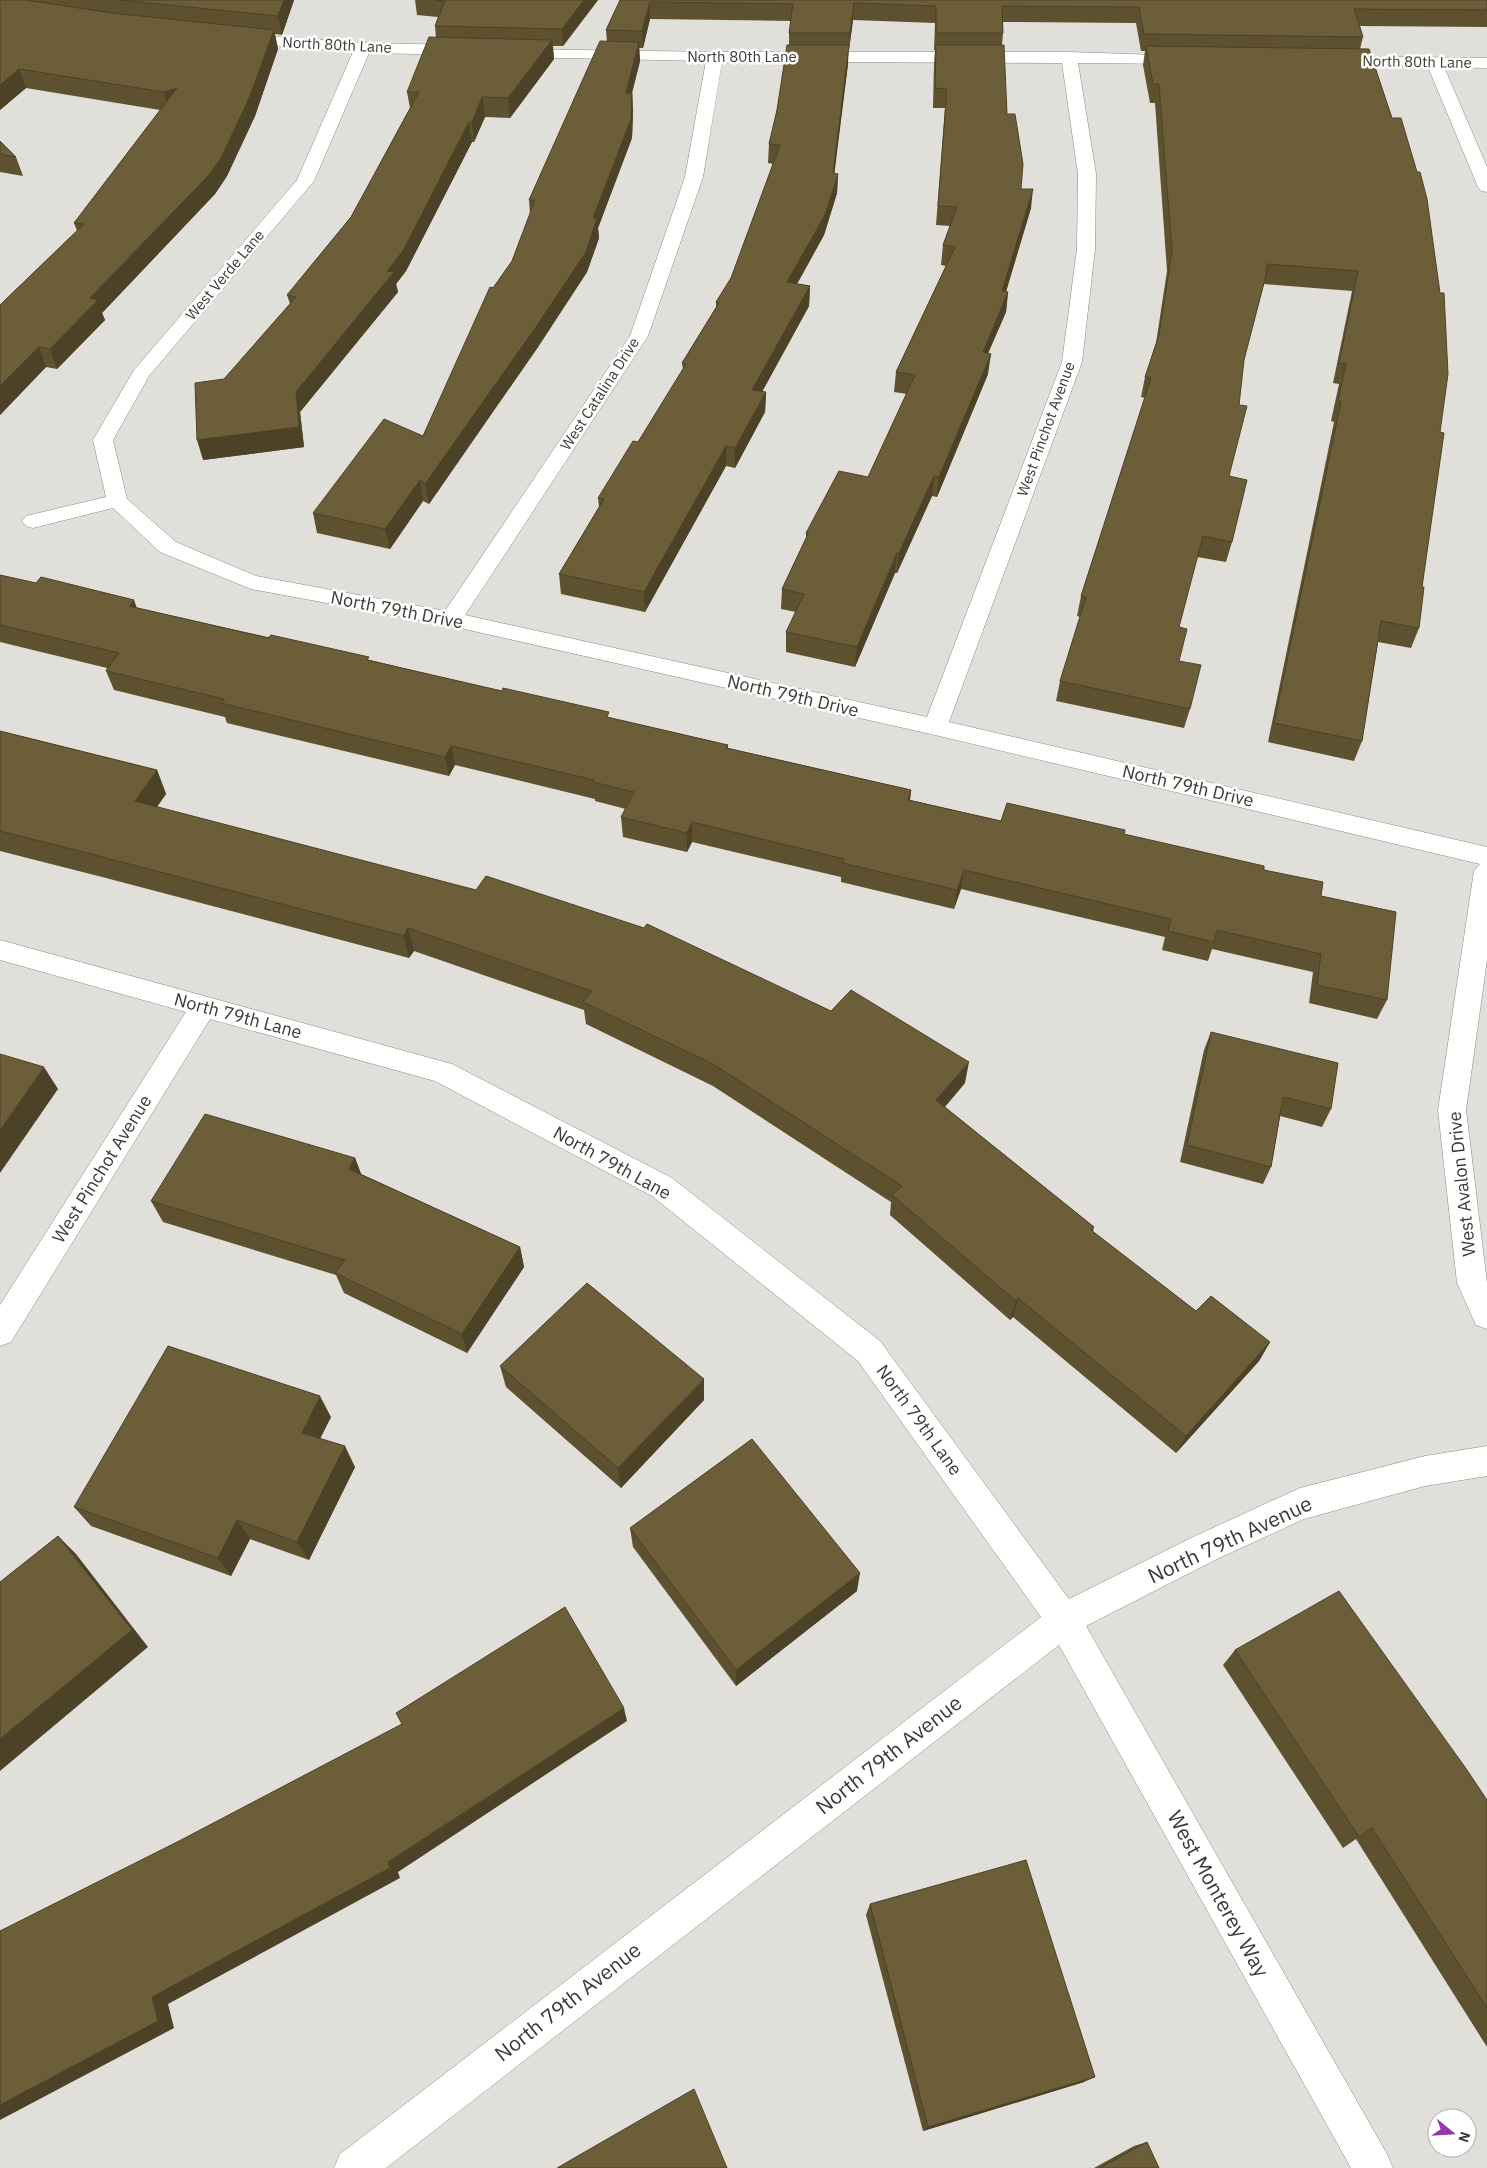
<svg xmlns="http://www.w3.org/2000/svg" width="1487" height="2168" font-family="'IBM Plex Sans',sans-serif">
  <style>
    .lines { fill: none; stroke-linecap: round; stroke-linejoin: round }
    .street-casing { stroke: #8c8a85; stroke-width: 1 }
    .street { fill: #fff; fill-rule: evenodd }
    .wall { fill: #5d5130 }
    .shaded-wall { fill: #4c4227 }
    .building { fill: #6c5e38; stroke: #4c4227 }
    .labels { text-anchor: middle; stroke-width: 5; stroke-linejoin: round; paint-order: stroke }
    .far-street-label { font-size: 15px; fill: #3b3a38; stroke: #fff }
    .street-label { font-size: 18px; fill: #3b3a38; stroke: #fff }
    .near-street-label { font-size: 21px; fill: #3b3a38; stroke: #fff }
  </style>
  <rect width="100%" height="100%" fill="#e1dfda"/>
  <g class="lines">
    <defs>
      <g id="street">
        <path d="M239,34L363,43L461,45L467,47L469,50L467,53L461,55L369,53L314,181L149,376L113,440L127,499L176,542L256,576L445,611L630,336L685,177L706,61L517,57L511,55L509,52L511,49L715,52H1069L1187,56L1189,59L1187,62L1181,64L1078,63L1096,174L1095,249L1082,362L949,722L1487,847V960L1466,1110L1487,1283V1329L1476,1325L1457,1283L1438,1110L1474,871L1480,864L935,735L451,626L251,589L160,552L113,508L33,528L26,526L22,521L26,516L106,497L93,440L134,370L297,180L353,52L234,42L231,39L234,36ZM722,62L1062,63L1078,174L1077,249L1062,362L927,717L465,615L648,336L703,177Z"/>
        <polygon points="1336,56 1487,58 1487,68 1444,67 1487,167 1487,192 1481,191 1478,187 1428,67 1330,64 1328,61 1330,58"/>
        <polygon points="0,940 452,1064 672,1178 880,1341 1069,1599 1193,1537 1300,1488 1425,1456 1487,1446 1487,1476 1425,1486 1304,1519 1217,1559 1086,1626 1387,2154 1393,2168 1351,2168 1059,1645 386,2168 334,2168 340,2154 1041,1617 858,1361 652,1196 435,1081 210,1019 11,1342 0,1346 0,1305 186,1012 0,960"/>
      </g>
    </defs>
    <use href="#street" class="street-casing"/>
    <use href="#street" class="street"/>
  </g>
  <g class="wall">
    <polygon points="0,0 294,0 282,35 275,34 278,49 255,116 227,176 215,194 102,313 105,320 57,369 46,367 0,415 0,305 77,231 74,223 160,110 26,88 0,110"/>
    <polygon points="415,0 598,0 563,46 553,46 554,59 510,118 485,117 474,142 472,142 406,271 396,284 398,292 300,412 304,447 203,460 224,379 290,304 287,295 351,217 410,108 407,92 436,38 435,26 438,17 417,15"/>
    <polygon points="620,0 1487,0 1487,27 1360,26 1363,37 1360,49 1440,432 1422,587 1419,628 1411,648 1378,642 1362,741 1354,761 1268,742 1334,422 1331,421 1339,384 1333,383 1352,291 1264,284 1243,361 1229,476 1232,542 1226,562 1197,557 1179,627 1179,661 1190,709 1184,728 1056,701 1060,681 1080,617 1077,616 1081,596 1145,398 1141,397 1145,377 1156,343 1167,271 1155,103 1150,103 1143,65 1145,51 1141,51 1136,23 1003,22 1003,33 1002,45 1007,114 1021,189 1031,208 1006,292 1008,292 1006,312 988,353 988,374 937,497 932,496 897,573 895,573 855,667 786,652 786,632 796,612 781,609 782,589 806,538 806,533 868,477 907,394 894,392 896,372 946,266 941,265 943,245 950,226 936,225 945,108 933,108 934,64 935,50 934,50 935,23 853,20 849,50 848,50 848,64 834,173 838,174 837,193 824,235 797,284 810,286 809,306 762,392 766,392 765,412 735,468 726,466 645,612 561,594 559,574 599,507 598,498 638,442 683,369 682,363 716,307 716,302 731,278 773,164 768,163 769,144 777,110 789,45 789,33 791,21 650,19 643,48 639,48 640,61 632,93 633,112 632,138 598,228 599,238 587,272 538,347 429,504 423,501 390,549 317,533 313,513 423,436 493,288 512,261 530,214 529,200 607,42 606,30"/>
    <polygon points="0,141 16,157 23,176 0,172"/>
    <polygon points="0,575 137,608 370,660 610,718 728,745 728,748 911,790 910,800 1001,821 1124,834 1264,870 1321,896 1387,1000 1377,1019 1309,1003 1313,972 1212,949 1208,961 1162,950 1165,937 961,889 954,909 841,882 841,877 692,842 687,852 623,837 621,817 626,809 595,801 595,799 455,765 449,776 227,723 225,717 114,690 106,671 107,668 0,642"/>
    <polygon points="0,731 157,770 166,794 157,807 965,1083 945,1107 1094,1227 1093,1232 1196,1311 1270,1342 1259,1361 1176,1453 1013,1317 1010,1320 890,1215 891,1202 713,1086 586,1024 584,1010 414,951 409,958 106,878 0,851"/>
    <polygon points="1211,1032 1331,1109 1322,1127 1280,1116 1271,1167 1263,1184 1180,1162 1204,1050"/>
    <polygon points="355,1158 361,1174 520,1247 524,1267 467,1353 344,1293 336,1275 163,1222 151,1201"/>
    <polygon points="500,1366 704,1400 621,1488 506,1387"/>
    <polygon points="331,1417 320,1438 355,1467 309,1560 250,1539 231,1576 91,1526 74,1507"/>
    <polygon points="630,1528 857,1591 736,1686 633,1547"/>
    <polygon points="1235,1650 1487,1800 1487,2047 1356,1839 1343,1848 1223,1665"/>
    <polygon points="870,1904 1084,2082 923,2131 866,1915"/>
    <polygon points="1147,2142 1159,2168 1094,2168 1134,2146"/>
  </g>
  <g class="shaded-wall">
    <polygon points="284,0 294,0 282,35 278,16"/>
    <polygon points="584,0 598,0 563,46 562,29"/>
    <polygon points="650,2 650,19 643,48 642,31"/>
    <polygon points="854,3 853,20 849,50 850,33"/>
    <polygon points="274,30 278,49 255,116 227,176 215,194 102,313 105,320 57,369 50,349 90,298"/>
    <polygon points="552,40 554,59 510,118 508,98"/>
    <polygon points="639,42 640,61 627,112 626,93"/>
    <polygon points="849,45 848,64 832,193 833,173"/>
    <polygon points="19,69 26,88 0,110 0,85"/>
    <polygon points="177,88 169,111 164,92"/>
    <polygon points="632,93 633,112 632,138 598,228 599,238 587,272 538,347 429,504 425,484 593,218"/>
    <polygon points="482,97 485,117 474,142 472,122"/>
    <polygon points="469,122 472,142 406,271 396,284 398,292 300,412 304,447 203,460 197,440 296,392 387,271"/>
    <polygon points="838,174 837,193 824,235 787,302 787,282"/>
    <polygon points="1033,189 1031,208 1000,311 1002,291"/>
    <polygon points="810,286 809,306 752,410 752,390"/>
    <polygon points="1008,292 1006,312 980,372 983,352"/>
    <polygon points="39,347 46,367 0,415 0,386"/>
    <polygon points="991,354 988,374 937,497 939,477"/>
    <polygon points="766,392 765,412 735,468 735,448"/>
    <polygon points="726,446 726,466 645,612 644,592"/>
    <polygon points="934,476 932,496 897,573 899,553"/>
    <polygon points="420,480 423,501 390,549 385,529"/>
    <polygon points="897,553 895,573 855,667 857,647"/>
    <polygon points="134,600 141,620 129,606"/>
    <polygon points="451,746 455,765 449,776 445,757"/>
    <polygon points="157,770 166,794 144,824 135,801"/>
    <polygon points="911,790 909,809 908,800"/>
    <polygon points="692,822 692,842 687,852 687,833"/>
    <polygon points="964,870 961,889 954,909 957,890"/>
    <polygon points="408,928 414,951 409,958 404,936"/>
    <polygon points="969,1062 965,1083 932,1121 936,1100"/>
    <polygon points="44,1067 58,1089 0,1173 0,1130"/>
    <polygon points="355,1158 363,1179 349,1169"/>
    <polygon points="520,1247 524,1267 467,1353 462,1334"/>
    <polygon points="1018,1298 1013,1317 1010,1320 1016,1301"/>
    <polygon points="1270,1342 1259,1361 1176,1453 1186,1436"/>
    <polygon points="704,1379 704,1400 621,1488 618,1468"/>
    <polygon points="320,1396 331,1417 313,1453 302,1433"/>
    <polygon points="345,1446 355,1467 309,1560 297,1542"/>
    <polygon points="237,1520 250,1539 231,1576 218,1558"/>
    <polygon points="58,1536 76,1554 148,1647 0,1771 0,1739"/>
    <polygon points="860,1573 857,1591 736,1686 736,1670"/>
    <polygon points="624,1708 627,1721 398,1872 400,1878 168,2004 174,2028 0,2120 0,2105 152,1997 388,1862"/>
    <polygon points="1095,2077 1084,2082 923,2131 928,2127"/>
  </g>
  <g class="building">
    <polygon points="0,0 26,0 112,13 274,30 250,96 222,156 210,174 90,298 98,300 50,349 39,347 0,386 0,305 84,224 74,223 177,88 164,92 19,69 0,85"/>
    <polygon points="119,0 284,0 278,16"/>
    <polygon points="435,0 584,0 562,29 435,26 445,1"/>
    <polygon points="620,0 1487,0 1487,10 1354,9 1363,37 1144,34 1139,7 1002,6 1003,33 936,33 936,6 854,3 850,33 789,33 793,4 650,2 642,31 606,30"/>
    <polygon points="429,37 552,40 508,98 482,97 472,122 469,122 403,251 387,271 394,272 296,392 299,427 197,440 195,383 224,379 296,297 287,295 351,217 419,92 407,92"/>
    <polygon points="600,41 639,42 626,93 632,93 631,119 593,218 597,218 586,252 536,327 425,484 420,480 385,529 313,513 384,419 423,436 490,287 493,288 512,261 535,200 529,200"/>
    <polygon points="787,45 849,45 833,173 838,174 825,215 787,282 810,286 752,390 766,392 735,448 726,446 644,592 559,574 604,499 598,498 633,441 638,442 686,364 682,363 719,303 716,302 731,278 780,145 769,144 777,110"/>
    <polygon points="936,45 1004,45 1007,114 1015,114 1023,164 1021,189 1033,189 1002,291 1008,292 983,352 991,354 939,477 934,476 899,553 897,553 857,647 786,632 804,594 782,589 808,534 806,533 839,471 868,477 915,375 896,372 955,247 943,245 957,207 938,206 947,89 935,88"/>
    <polygon points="1146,46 1369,49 1392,118 1401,118 1417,172 1420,172 1427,199 1440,293 1444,293 1448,374 1440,432 1444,433 1422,587 1424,587 1419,628 1381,621 1362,741 1274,723 1341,402 1338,401 1346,364 1339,363 1358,271 1267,264 1266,275 1244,360 1239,405 1247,406 1229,476 1247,480 1232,542 1203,536 1179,627 1187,629 1179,661 1201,665 1190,709 1060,681 1086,597 1081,596 1151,378 1145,377 1159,335 1172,251 1159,84 1153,84"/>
    <polygon points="0,141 16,157 0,154"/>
    <polygon points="0,575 36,583 41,577 134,600 129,606 268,638 271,635 369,657 367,660 502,691 503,688 609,712 607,717 728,745 726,748 911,790 908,800 1001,821 1007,803 1125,830 1124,834 1264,866 1264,870 1323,882 1321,896 1396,912 1387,1000 1317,985 1321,954 1217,930 1214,942 1168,931 1171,919 964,870 957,890 842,863 844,859 692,822 687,833 621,817 634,792 593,782 594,780 451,746 445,757 221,703 224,699 106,671 119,653 0,625"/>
    <polygon points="0,731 157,770 135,801 476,890 486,876 644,928 647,924 831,1011 851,990 969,1062 936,1100 1094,1227 1091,1230 1196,1311 1211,1296 1270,1342 1186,1436 1018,1298 1016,1301 892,1195 902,1186 713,1064 583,1002 592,991 408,928 404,936 95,855 0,831"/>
    <polygon points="1211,1032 1338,1063 1331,1109 1283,1097 1271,1167 1187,1145"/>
    <polygon points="0,1054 44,1067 0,1130"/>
    <polygon points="205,1114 355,1158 349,1169 520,1247 462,1334 335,1273 345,1260 151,1201"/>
    <polygon points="587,1283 704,1379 618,1468 500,1366"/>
    <polygon points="168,1346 320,1396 302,1433 345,1446 297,1542 237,1520 218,1558 74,1507"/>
    <polygon points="752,1439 860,1573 736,1670 630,1528"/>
    <polygon points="58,1536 132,1630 0,1739 0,1582"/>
    <polygon points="1339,1591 1467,1770 1487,1800 1487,2008 1372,1828 1359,1837 1235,1650"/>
    <polygon points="565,1607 624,1708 388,1862 390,1868 152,1997 158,2021 0,2105 0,1931 181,1840 402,1724 396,1713"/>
    <polygon points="1026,1860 1095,2077 928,2127 870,1904"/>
    <polygon points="694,2089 727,2168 557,2168"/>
    <polygon points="1147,2142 1159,2168 1100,2168"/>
  </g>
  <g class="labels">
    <g class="far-street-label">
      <text transform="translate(337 45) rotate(3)" y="5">North 80th Lane</text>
      <text x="742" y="62">North 80th Lane</text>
      <text transform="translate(1417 62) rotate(1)" y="5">North 80th Lane</text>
      <text transform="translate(225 275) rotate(-50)" y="5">West Verde Lane</text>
      <text transform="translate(600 394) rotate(-57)" y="5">West Catalina Drive</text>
      <text transform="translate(1046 429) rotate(-70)" y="5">West Pinchot Avenue</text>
    </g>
    <g class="street-label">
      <text transform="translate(397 610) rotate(11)" y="6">North 79th Drive</text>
      <text transform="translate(793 696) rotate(13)" y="6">North 79th Drive</text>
      <text transform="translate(1188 786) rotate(13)" y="6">North 79th Drive</text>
      <text transform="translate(238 1016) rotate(15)" y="6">North 79th Lane</text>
      <text transform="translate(612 1163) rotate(29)" y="6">North 79th Lane</text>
      <text transform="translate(102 1169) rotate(-58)" y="6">West Pinchot Avenue</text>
      <text transform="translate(1462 1184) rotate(-96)" y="6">West Avalon Drive</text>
      <text transform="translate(919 1420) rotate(54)" y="6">North 79th Lane</text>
    </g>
    <g class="near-street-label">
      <text transform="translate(1230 1540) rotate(-25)" y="7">North 79th Avenue</text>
      <text transform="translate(889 1755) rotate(-38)" y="7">North 79th Avenue</text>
      <text transform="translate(1218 1894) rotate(61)" y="7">West Monterey Way</text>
      <text transform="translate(568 2002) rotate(-38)" y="7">North 79th Avenue</text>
    </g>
  </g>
  <g transform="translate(1452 2133) rotate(108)"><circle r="24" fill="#ffffff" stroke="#b1b0af"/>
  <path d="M0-4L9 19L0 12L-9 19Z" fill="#923aa6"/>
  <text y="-8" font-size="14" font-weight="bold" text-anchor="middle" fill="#3b3a38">N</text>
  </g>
</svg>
